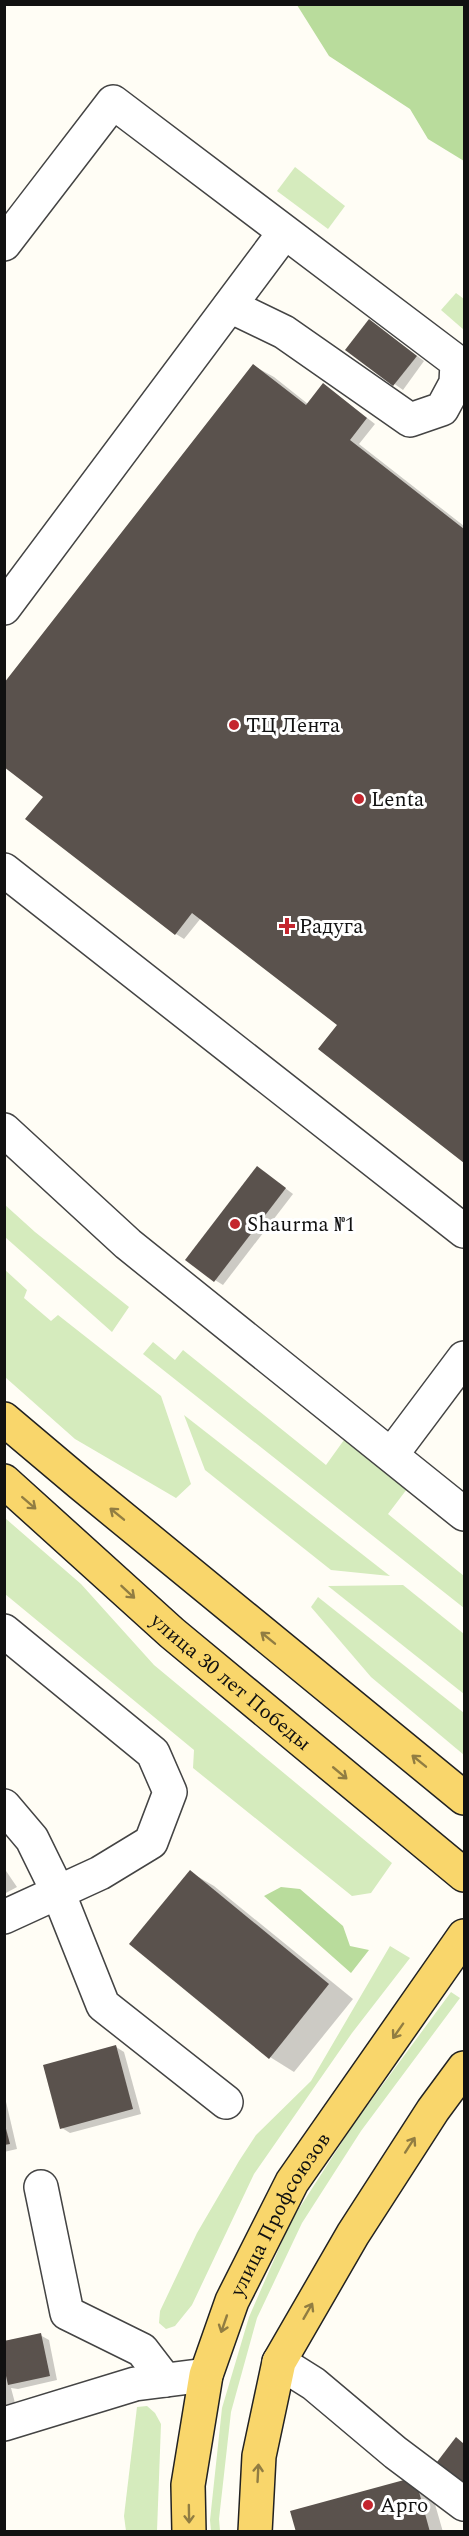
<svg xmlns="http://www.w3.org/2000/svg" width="469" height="2536" font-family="Spectral,serif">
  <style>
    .green { fill: #d5ebbd }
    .forest { fill: #b9dc9c }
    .shadow { fill: #0003 }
    .building { fill: #5a524d }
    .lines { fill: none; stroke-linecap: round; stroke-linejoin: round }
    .minor-casing { stroke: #444; stroke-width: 36 }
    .major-casing { stroke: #222; stroke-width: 36 }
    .minor { stroke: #fff; stroke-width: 33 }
    .major { stroke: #f9d66b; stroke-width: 33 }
    .oneway { stroke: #917d42 }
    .poi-dot { fill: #c4262e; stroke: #fff; stroke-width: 2 }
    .labels { text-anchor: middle; stroke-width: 6; stroke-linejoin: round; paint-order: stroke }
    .poi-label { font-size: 21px; fill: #111; stroke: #fff; text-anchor: start }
    .street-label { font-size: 21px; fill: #111; stroke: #fff }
  </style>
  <rect width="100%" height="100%" fill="#fffdf5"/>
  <g class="green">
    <polygon points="295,167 345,206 328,229 277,191"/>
    <polygon points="456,293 464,299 464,330 441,310"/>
    <polygon points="4,1204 35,1232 129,1307 112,1332 5,1237"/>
    <polygon points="4,1269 27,1290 24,1298 51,1321 58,1315 161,1396 191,1484 176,1498 75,1439 5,1377"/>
    <polygon points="153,1342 175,1360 183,1350 326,1465 344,1440 407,1489 388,1514 464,1576 464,1608 143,1354"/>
    <polygon points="184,1415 390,1576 331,1570 205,1470"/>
    <polygon points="5,1518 81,1584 154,1665 392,1863 371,1893 352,1896 193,1768 194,1750 5,1594"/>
    <polygon points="403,1585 464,1634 464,1694 328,1586"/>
    <polygon points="318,1597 464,1713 464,1755 371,1677 311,1607"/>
    <polygon points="390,1946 410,1958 352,2033 254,2174 192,2305 175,2326 166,2329 159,2323 160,2311 197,2233 239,2161 256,2135 311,2081"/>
    <polygon points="451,1992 460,1998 361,2131 302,2223 257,2318 231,2412 219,2519 220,2531 211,2531 210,2520 222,2408 249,2317 291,2221 353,2125"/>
    <polygon points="147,2406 155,2413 161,2424 157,2531 126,2531 124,2516 137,2407"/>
  </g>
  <g class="forest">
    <polygon points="297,5 464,5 464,161 428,139 410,109 329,56"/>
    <polygon points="281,1887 300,1889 343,1926 350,1946 369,1950 351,1973 264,1896"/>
  </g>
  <g class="shadow">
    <polygon points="377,326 424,361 403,390 347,350"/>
    <polygon points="254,366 274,377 308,404 331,390 375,424 359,444 464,526 464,1161 320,1049 338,1025 201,918 184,939 176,934 27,819 45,796"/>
    <polygon points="265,1173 293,1194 223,1285 215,1280"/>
    <polygon points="4,1868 17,1887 4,1894"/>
    <polygon points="190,1872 214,1886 353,1999 294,2072 270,2057"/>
    <polygon points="116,2047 124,2052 141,2114 70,2133 62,2128"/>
    <polygon points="4,2093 17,2149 4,2152"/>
    <polygon points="40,2335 49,2340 57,2380 18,2389 11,2388 18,2414 4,2418 4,2341"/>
    <polygon points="456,2439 464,2444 464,2481 439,2462"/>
    <polygon points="430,2487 443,2532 298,2532 292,2512"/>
  </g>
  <g class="building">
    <polygon points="369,319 417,356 393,386 345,350"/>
    <polygon points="253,364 306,405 323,383 367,418 350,440 464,529 464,1163 318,1049 337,1025 192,913 175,935 25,819 43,797 4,767 4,683"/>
    <polygon points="257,1166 286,1188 214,1282 185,1260"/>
    <polygon points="190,1870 329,1984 269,2059 129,1944"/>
    <polygon points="116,2045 133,2109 60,2129 43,2065"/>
    <polygon points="5,2125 10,2144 4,2145 4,2126"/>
    <polygon points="41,2333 50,2376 8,2385 4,2367 4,2341"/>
    <polygon points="456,2437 464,2444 464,2483 437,2462"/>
    <polygon points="415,2477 430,2532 296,2532 290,2511"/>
  </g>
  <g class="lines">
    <defs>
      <g id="minor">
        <polyline points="4,244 113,102 457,362 456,383 442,409 410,420 284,332 230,306"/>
        <polyline points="4,608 284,233"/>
        <polyline points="4,870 464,1231"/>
        <polyline points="4,1130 128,1244 464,1514"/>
        <polyline points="392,1454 464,1358"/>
        <polyline points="4,1631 153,1753 170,1792 151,1842 100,1873 4,1917"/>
        <polyline points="4,1806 32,1839 58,1892 103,2005 226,2102"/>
        <polyline points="41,2187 67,2313 142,2350 165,2380"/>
        <polyline points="279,2362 314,2384 396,2453 464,2504"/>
        <polyline points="4,2424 135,2384 206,2375"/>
      </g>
      <g id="major">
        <polyline points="4,1419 81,1484 464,1798"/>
        <path id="s1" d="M4,1481L172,1633L464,1875"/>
        <path id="s2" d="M189,2532L188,2485L206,2375L232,2301L292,2182L464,1936"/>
        <polyline points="255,2532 259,2456 279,2362 353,2234 433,2110 464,2068"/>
      </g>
    </defs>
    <use href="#minor" class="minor-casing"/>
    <use href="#major" class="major-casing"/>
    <use href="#minor" class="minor"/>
    <use href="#major" class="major"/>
  </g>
  <defs><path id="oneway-shaft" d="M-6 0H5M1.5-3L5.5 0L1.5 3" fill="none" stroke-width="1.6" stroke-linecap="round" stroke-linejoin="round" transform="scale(1.5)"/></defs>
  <g class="oneway">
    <use href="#oneway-shaft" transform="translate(29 1503) rotate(41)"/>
    <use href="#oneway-shaft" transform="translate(117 1514) rotate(-141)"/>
    <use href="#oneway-shaft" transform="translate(128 1592) rotate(43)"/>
    <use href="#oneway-shaft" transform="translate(268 1638) rotate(-141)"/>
    <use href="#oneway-shaft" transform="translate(419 1761) rotate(-141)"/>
    <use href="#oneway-shaft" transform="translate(340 1773) rotate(40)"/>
    <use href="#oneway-shaft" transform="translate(398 2031) rotate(125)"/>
    <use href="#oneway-shaft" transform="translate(410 2145) rotate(-57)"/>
    <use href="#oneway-shaft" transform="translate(308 2311) rotate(-60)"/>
    <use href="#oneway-shaft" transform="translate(224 2324) rotate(109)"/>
    <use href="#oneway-shaft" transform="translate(258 2473) rotate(-87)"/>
    <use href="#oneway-shaft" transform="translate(189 2514) rotate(89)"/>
  </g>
  <g class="poi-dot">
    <circle cx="234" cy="725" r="6"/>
    <circle cx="359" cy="799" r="6"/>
    <path d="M284 917h6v6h6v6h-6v6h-6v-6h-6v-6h6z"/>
    <circle cx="235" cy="1224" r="6"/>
    <circle cx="368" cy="2505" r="6"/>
  </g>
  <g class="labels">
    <g class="poi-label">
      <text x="246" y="732">ТЦ Лента</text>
      <text x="371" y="806">Lenta</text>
      <text x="299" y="933">Радуга</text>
      <text x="247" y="1231">Shaurma №1</text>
      <text x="380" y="2512">Арго</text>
    </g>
    <g class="street-label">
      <text dy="7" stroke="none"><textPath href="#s1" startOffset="303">улица 30 лет Победы</textPath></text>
      <text dy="7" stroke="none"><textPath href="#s2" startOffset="336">улица Профсоюзов</textPath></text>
    </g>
  </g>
  <rect width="469" height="2536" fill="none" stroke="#111111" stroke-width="12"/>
</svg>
